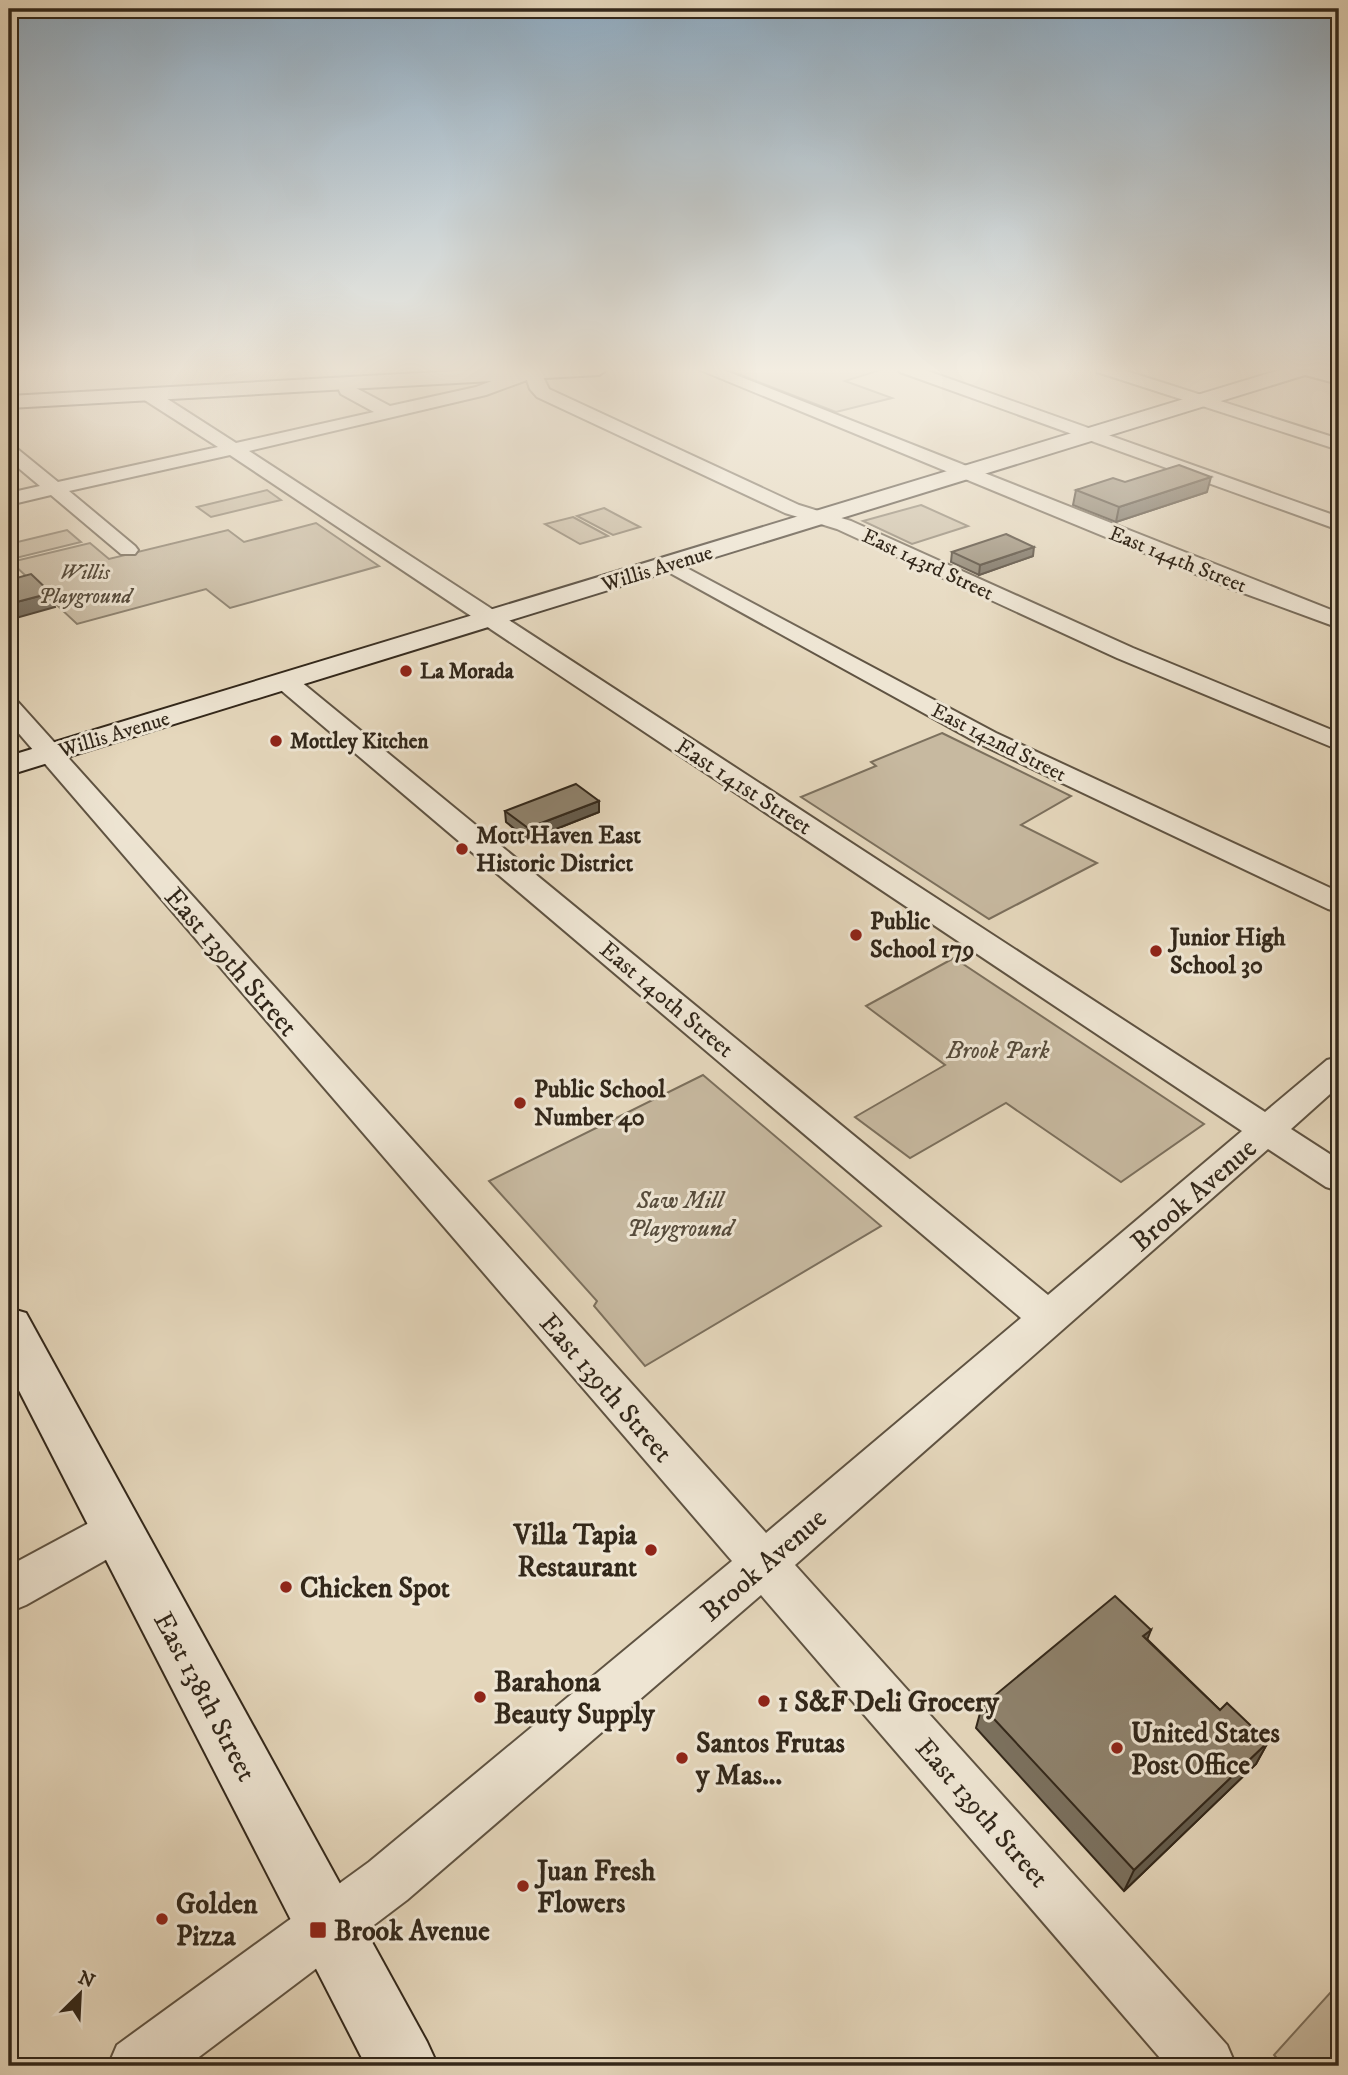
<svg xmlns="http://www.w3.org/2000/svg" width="1348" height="2075" font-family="'IM FELL DW Pica',serif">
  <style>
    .green { fill: #c7b9a0; stroke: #7c705d; stroke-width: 2 }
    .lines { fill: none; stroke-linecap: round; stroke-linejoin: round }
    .street-casing { stroke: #5f5342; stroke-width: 4 }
    .secondary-casing { stroke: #32271a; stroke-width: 4 }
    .street { fill: #eee5d3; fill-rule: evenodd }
    .secondary { fill: #eee5d3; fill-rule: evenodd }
    .wall { fill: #7b715f; stroke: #32271a; stroke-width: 2 }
    .shaded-wall { fill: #645c4d; stroke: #32271a; stroke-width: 2 }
    .building { fill: #8f836e; stroke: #32271a; stroke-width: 2 }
    .poi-dot { fill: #8f2418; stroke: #eee5d3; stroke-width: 2.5 }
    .labels { text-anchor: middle; stroke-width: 6; stroke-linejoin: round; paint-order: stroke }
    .far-street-label { font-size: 21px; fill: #32271a; stroke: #eee5d3 }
    .far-park-label { font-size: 21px; font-style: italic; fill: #574c3c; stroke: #eee5d3 }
    .far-poi-label { font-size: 21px; font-weight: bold; fill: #32271a; stroke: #eee5d3; text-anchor: start }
    .street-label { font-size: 24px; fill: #32271a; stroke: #eee5d3 }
    .poi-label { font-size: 24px; font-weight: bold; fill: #32271a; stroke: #eee5d3; text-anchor: start }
    .park-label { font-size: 24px; font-style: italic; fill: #574c3c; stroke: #eee5d3 }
    .near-street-label { font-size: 28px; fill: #32271a; stroke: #eee5d3 }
    .near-poi-label { font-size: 28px; font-weight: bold; fill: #32271a; stroke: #eee5d3; text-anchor: start }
  </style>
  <rect width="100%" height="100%" fill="#e5d7bc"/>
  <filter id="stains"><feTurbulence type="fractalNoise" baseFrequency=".00286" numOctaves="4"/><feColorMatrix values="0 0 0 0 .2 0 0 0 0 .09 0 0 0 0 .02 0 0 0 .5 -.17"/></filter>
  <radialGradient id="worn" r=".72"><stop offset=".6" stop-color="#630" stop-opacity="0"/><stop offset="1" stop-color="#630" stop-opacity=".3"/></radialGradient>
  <g class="green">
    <polygon points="877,369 880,370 845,381 892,398 836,412 728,370"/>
    <polygon points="267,490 281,500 211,517 197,507"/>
    <polygon points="921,505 968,526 912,544 863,521"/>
    <polygon points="604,508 640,527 613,535 577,516"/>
    <polygon points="573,517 608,536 580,544 545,524"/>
    <polygon points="316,523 379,566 230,608 206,589 77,624 11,562 90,543 109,559 228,530 244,542"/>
    <polygon points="67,530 81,542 16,558 9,551 9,544"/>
    <polygon points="942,733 1071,796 1021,825 1097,863 989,919 801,797 876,766 871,762"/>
    <polygon points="954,958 1204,1124 1121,1182 1006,1103 910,1158 855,1117 945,1065 866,1006"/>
    <polygon points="703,1075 881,1226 645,1366 594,1306 597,1301 489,1181"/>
    <polygon points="1339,1983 1339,2066 1284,2066 1274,2055"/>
  </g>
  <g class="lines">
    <defs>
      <g id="street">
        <polygon points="523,369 539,369 549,389 799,505 851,521 1133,648 1339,733 1339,750 1117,658 837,529 785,513 537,397 530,389 527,380 486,395 249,451 1265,1112 1327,1060 1339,1057 1339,1086 1291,1129 1339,1160 1339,1191 1326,1187 1268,1149 795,1565 1227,2045 1236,2066 1167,2066 761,1595 407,1900 187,2066 108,2066 117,2045 369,1862 732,1561 9,722 9,700 18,702 766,1533 1021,1318 276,686 273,681 276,676 285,674 294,676 1048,1295 1242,1131 230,455 69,491 135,546 138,550 135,554 121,554 51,495 9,505 9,493 40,486 9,460 9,446 15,447 58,482 218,447 143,399 141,395 143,391 155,391 236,443 374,412 341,394 339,390 344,381 356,381 358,384 356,388 390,406 476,387"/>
        <polygon points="698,369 721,369 1339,613 1339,628 1227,587"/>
        <polygon points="898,369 922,369 1339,517 1339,530 900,372"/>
        <polygon points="1095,369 1120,369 1339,439 1339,450 1097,372"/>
        <polygon points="668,558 996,733 1339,892 1339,912 1328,909 978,743 661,568 657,564 661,560"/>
        <polygon points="118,1510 134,1516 141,1530 134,1544 26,1605 9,1612 9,1566 102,1516"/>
      </g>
      <g id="secondary">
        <polygon points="492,369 608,369 599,375 9,408 9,396"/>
        <polygon points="1283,369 1327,369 1339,372 1339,384 1305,375 9,775 9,756"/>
        <polygon points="9,1308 26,1313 427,2042 438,2066 366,2066 9,1371"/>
      </g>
    </defs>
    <use href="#street" class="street-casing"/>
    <use href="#secondary" class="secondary-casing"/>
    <use href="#street" class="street"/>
    <use href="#secondary" class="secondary"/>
  </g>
  <g class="wall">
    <polygon points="1125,482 1207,492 1116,522 1073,505 1076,490"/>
    <polygon points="952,552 1033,556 979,575 951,562"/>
    <polygon points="505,811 599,812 528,840 506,822"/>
    <polygon points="1147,1639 1220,1710 1268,1742 1256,1764 1124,1891 976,1728 982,1706"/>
  </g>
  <g class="shaded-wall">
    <polygon points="1211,477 1207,492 1116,522 1119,507"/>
    <polygon points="1034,547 1033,556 979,575 980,565"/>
    <polygon points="51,593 55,607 9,620 9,604"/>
    <polygon points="599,801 599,812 528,840 528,828"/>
    <polygon points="1151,1630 1142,1653 1143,1636"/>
    <polygon points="1268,1742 1256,1764 1124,1891 1134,1870"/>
  </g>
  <g class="building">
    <polygon points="1179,465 1211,477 1119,507 1076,490 1113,478 1125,482"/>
    <polygon points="1006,534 1034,547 980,565 952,552"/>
    <polygon points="31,574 51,593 9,604 9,580"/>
    <polygon points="576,784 599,801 528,828 505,811"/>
    <polygon points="1115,1596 1151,1630 1143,1636 1220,1710 1227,1703 1268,1742 1134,1870 982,1706"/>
  </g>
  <linearGradient id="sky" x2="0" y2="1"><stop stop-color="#8eaac0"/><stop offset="0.56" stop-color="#f3ede1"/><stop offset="1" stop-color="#f3ede1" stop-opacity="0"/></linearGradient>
  <rect width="1348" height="660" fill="url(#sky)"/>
  <g class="poi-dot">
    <circle cx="406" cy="671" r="7"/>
    <circle cx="276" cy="741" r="7"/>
    <circle cx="462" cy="849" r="7"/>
    <circle cx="856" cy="935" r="7"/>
    <circle cx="1156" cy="951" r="7"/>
    <circle cx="520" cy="1103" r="7"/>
    <circle cx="651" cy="1550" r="7"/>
    <circle cx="286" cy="1587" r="7"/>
    <circle cx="480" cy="1697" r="7"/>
    <circle cx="764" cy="1701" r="7"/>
    <circle cx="1117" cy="1748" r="7"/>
    <circle cx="682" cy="1758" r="7"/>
    <circle cx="523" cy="1886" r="7"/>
    <circle cx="162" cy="1919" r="7"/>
    <rect x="309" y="1921" width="18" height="18" rx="3.5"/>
  </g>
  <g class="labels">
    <g class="far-street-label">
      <text transform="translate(1178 559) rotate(22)" y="7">East 144th Street</text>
      <text transform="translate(928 564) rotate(25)" y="7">East 143rd Street</text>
      <text transform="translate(657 568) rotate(-17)" y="7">Willis Avenue</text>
      <text transform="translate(114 734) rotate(-17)" y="7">Willis Avenue</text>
      <text transform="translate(999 742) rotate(27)" y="7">East 142nd Street</text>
    </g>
    <g class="far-park-label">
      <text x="85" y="579">Willis<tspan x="85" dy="24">Playground</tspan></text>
    </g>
    <g class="far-poi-label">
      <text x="420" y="678">La Morada</text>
      <text x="290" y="748">Mottley Kitchen</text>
    </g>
    <g class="street-label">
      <text transform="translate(744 786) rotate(33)" y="8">East 141st Street</text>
      <text transform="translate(667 999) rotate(40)" y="8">East 140th Street</text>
    </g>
    <g class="poi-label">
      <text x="476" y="843">Mott Haven East<tspan x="476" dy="28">Historic District</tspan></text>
      <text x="870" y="929">Public<tspan x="870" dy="28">School 179</tspan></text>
      <text x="1170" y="945">Junior High<tspan x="1170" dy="28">School 30</tspan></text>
      <text x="534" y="1097">Public School<tspan x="534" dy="28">Number 40</tspan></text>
    </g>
    <g class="park-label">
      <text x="998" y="1058">Brook Park</text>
      <text x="680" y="1208">Saw Mill<tspan x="680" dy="28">Playground</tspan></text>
    </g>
    <g class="near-street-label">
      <text transform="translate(232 961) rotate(49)" y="10">East 139th Street</text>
      <text transform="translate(1193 1194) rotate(-41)" y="10">Brook Avenue</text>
      <text transform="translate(607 1387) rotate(49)" y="10">East 139th Street</text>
      <text transform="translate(763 1564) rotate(-41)" y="10">Brook Avenue</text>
      <text transform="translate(206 1696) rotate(62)" y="10">East 138th Street</text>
      <text transform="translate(983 1812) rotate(49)" y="10">East 139th Street</text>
    </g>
    <g class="near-poi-label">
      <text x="637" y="1544" text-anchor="end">Villa Tapia<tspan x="637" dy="32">Restaurant</tspan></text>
      <text x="300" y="1597">Chicken Spot</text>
      <text x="494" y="1691">Barahona<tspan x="494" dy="32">Beauty Supply</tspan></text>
      <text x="778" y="1711">1 S&amp;F Deli Grocery</text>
      <text x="1131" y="1742">United States<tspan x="1131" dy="32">Post Office</tspan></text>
      <text x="696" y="1752">Santos Frutas<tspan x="696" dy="32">y Mas...</tspan></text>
      <text x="537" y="1880">Juan Fresh<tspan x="537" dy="32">Flowers</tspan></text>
      <text x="176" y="1913">Golden<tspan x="176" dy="32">Pizza</tspan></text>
      <text x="334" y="1940">Brook Avenue</text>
    </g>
  </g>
  <rect width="1348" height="2075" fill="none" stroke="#e5d7bc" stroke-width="35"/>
  <rect x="10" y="10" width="1327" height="2054" fill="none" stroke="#32271a" stroke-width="3.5"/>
  <rect x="18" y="18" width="1313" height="2040" fill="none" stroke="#32271a" stroke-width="2"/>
  <g transform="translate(80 1994) rotate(24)" stroke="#eee5d3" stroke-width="5" paint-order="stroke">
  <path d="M0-5L12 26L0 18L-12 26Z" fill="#32271a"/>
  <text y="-10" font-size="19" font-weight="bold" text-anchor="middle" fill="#32271a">N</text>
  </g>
  <rect width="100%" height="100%" filter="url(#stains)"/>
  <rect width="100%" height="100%" fill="url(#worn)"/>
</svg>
